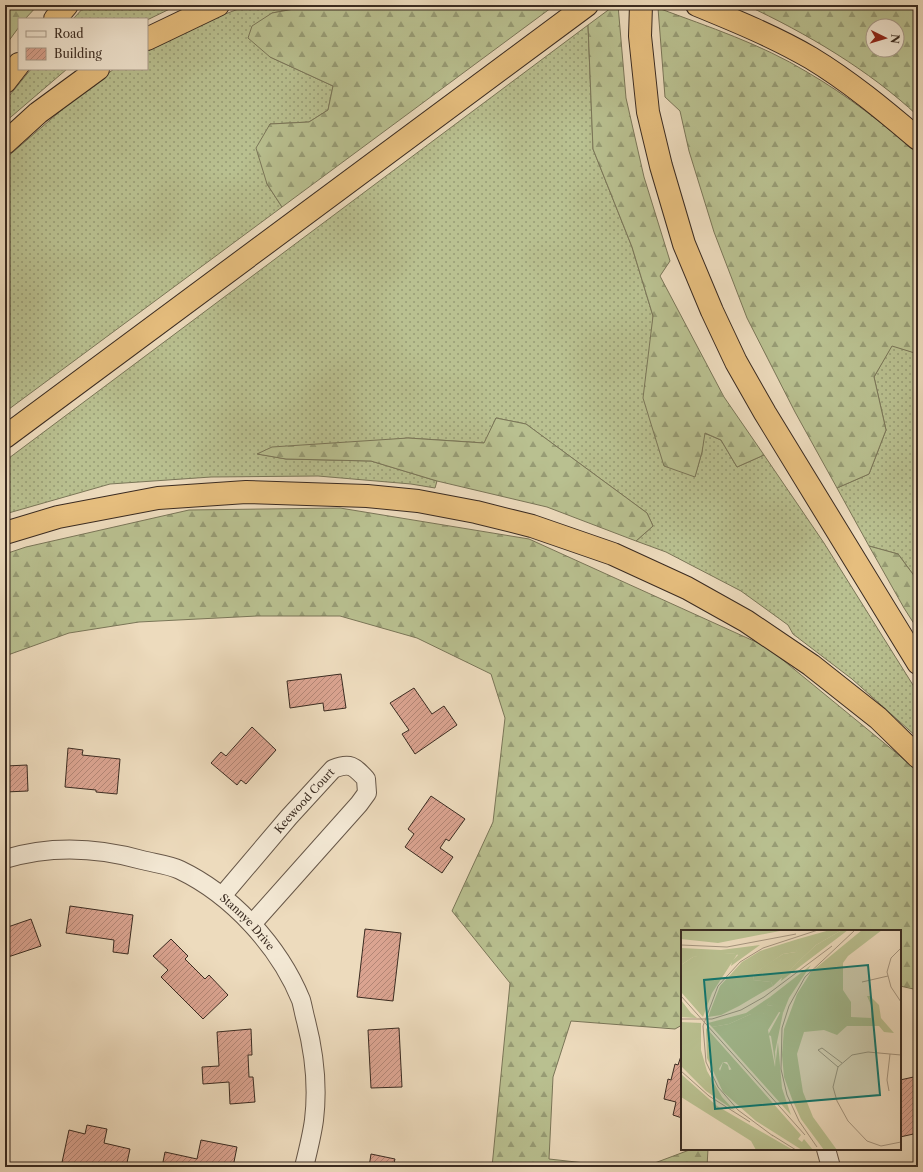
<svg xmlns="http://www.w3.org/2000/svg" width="923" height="1172" font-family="'Libre Caslon Text',serif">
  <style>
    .grass { fill: url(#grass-dots); stroke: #7a7658 }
    .forest { fill: url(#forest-firs); stroke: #7a7658; fill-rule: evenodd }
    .building { fill: url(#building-hatch); stroke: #3a2b21 }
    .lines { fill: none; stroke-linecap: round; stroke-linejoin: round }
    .street-casing { stroke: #675748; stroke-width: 20 }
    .highway-casing { stroke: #3a2b21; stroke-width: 24 }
    .street { stroke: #f3e8d4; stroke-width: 18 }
    .highway { stroke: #e6be7e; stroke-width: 22 }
    .labels { text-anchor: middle; stroke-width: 3; stroke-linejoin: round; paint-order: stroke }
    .street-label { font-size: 11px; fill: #3a2b21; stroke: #f3e8d4 }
    .inset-road { fill: none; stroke: #a5957f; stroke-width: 1 }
    .view { fill: #0f766e; fill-opacity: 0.15; stroke: #0f766e; stroke-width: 2 }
    .inset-edge { fill: none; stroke: #3a2b21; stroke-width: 2 }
  </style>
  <defs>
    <pattern id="grass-dots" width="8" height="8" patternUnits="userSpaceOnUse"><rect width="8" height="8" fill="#b9c090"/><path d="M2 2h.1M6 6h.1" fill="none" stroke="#979c75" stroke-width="1.8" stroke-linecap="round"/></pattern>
    <pattern id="forest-firs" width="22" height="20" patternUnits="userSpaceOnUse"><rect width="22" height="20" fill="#b9c090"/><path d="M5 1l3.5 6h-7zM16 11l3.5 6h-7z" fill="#979c75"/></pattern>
    <pattern id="building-hatch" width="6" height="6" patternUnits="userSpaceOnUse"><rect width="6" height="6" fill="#dba491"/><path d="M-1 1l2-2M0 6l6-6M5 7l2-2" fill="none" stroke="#b38676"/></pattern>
  </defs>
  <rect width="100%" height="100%" fill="#eddbbd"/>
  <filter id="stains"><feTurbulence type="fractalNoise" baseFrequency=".005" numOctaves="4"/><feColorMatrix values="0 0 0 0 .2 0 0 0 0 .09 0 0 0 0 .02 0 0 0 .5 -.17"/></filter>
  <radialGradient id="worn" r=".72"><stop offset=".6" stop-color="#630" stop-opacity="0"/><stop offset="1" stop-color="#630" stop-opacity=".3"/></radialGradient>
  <g class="grass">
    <polygon points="86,5 178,5 147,20 147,19 73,19"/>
    <path d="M250,5H316L272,13L270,57L333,86L328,110L309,122L270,124L267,184L282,207L5,412V159L80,94L114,69H147V51C180,33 214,17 250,5Z"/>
    <polygon points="588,25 593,149 632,247 653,316 651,345 695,476 702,452 704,433 721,440 737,467 764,455 824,543 918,693 918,738 852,679 793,634 788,625 741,591 666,552 636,541 653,526 647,513 526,424 496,418 485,443 408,438 258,454 286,459 371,461 437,481 435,488 411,484 318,476 211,477 110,484 5,514 5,461"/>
    <polygon points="31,69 67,69 5,122 5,101"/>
    <polygon points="892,345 918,354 918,581 898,554 869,546 837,488 869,474 886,430 874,377"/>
  </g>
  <g class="forest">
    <polygon points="5,5 38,5 25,19 19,19 19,27 5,46"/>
    <polygon points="316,5 555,5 282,207 267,184 256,148 270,124 309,122 328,110 333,86 270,57 248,38 252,26 272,13"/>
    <polygon points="615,5 618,5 626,98 644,177 670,261 660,276 724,397 764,455 737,467 721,440 705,433 702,452 695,477 664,466 643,398 653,316 632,247 593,149 588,25"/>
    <path d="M746,5H918V116C869,70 806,33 746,5ZM873,26H897V50H873Z"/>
    <path d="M658,8C709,27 761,44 807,72C847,95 883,124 918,153V354L892,346L874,377L886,430L869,474L837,488L795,412L747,318L714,232L689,151L680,111L665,97Z"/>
    <polygon points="496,418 526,424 647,513 653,526 636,541 547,507 437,481 371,461 286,459 257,454 272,447 408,438 484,443"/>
    <polygon points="340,508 529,539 767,647 911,765 918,774 918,990 900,986 900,931 682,931 682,1025 675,1029 571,1021 553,1077 549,1159 621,1167 492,1167 510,983 452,911 493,822 505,718 491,674 417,638 340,616 257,616 139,622 69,633 5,656 5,554 26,547 189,510"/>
    <polygon points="869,546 898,554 918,581 918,630 904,608"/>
    <polygon points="692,1149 708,1149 707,1167 644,1167"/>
  </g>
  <g class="building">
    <polygon points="341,674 346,708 324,711 323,703 290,708 287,681"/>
    <polygon points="414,688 432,714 444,706 457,725 415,754 402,734 409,730 390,703"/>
    <polygon points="252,727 276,750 246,784 241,780 237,785 211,763 221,752 226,756"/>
    <polygon points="68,748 83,750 82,755 120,759 117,794 96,792 96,790 65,787"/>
    <polygon points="5,756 6,766 27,765 28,791 5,792"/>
    <polygon points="431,796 465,819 449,841 446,839 440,848 453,857 442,873 405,847 414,834 408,829"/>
    <polygon points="70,906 133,915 128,954 113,952 114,940 66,933"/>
    <polygon points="31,919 41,946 5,958 5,928"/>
    <polygon points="365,929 401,933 393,1001 357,997"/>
    <polygon points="171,939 188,956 185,959 205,979 209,975 228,995 203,1019 161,977 168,970 153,956"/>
    <polygon points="399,1028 402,1087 371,1088 368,1030"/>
    <polygon points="251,1029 252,1055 248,1055 249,1077 253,1077 255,1102 230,1104 229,1082 203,1084 202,1067 219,1066 217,1032"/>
    <polygon points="681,1056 682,1056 682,1118 673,1115 676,1102 664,1099 668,1079 671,1080 675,1064 678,1065"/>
    <polygon points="918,1076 918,1133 900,1137 900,1080"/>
    <polygon points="87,1125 107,1129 104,1143 130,1149 126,1167 61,1167 69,1130 85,1134"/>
    <polygon points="201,1140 237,1147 233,1167 162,1167 165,1152 197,1159"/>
    <polygon points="371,1154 395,1159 393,1167 369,1167"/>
  </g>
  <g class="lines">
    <defs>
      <g id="street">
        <path id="s1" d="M5,859C51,845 96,847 142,860C153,863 170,865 180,870C232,895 279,946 301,1000C303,1007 304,1014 306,1021C314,1052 318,1087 314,1120C312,1135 308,1151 304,1167"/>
        <path id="s2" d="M222,896L289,817L333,769C350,762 354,766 366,779L367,793L359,804L252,924"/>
        <polyline points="826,1149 831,1167"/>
      </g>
      <g id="highway">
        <polyline points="641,5 640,36 648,112 661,166 684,244 712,311 736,362 765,413 918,663"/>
        <path d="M697,5C736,21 775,37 811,58C849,81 884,110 918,139"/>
        <polyline points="55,19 67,5"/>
        <polyline points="147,39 218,5"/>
        <polyline points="5,82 19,64"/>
        <polyline points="5,143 38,113 98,69"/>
        <polyline points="5,437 587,5"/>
        <polyline points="5,533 58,517 158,498 246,492 367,496 418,501 476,512 532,526 613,554 687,588 746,621 811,665 878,718 918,757"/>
      </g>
    </defs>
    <use href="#street" class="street-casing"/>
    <use href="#highway" class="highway-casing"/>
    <use href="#street" class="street"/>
    <use href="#highway" class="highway"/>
  </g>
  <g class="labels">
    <g class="street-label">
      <text dy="4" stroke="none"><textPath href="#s2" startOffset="126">Keewood Court</textPath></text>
      <text dy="4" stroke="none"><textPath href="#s1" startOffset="264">Stannye Drive</textPath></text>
    </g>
  </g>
  <g transform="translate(681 930)">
    <rect width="220" height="220" fill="#eddbbd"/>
    <path d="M149,0H161L135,15L92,56L90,52L72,50L73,44L85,35L102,24L115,22L117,9ZM79,15L50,36L51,31L57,25L53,23L12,27L0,35V18L40,20ZM130,35L108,68L102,83L98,82L87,100L94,137L97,112L101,158L110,185L31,97L48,94L70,84H82L92,76L86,75L90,70L89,67ZM0,92L20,93V120L26,141L41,167L54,181L25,161L0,136ZM25,98L28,101L27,113L39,141L42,132L47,135L48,140L60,137L120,205L117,209L121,212L123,209L132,220H121L75,191L42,162L26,128Z" fill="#b9c090"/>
    <path d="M0,0H104L37,13L0,9ZM161,0H167L100,51L101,47L135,15ZM181,0H201L167,26L162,33V60L170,72V87L190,88V75L186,66H189L198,75L200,88L213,103L203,102L198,96H166L156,105L143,100L123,102L116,124L122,162L132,187L156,220H143L120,189L111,169L103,147L101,125L103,99L116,64L130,42ZM117,9L118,16L115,22L102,24L73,44L72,50L90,52L92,56L58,76L40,85L27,87L39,56L61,32L79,21ZM57,23L31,63L22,87L0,62V35L12,27L25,24ZM89,67L91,70L86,75L92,76L91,81L82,84H70L48,94L31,97L27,93L65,83ZM0,70L10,83L16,88L0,87ZM100,81L102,83L94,122L95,138L90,106L87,105ZM28,101L60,137L52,142L46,132H42L35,144L29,127ZM0,144L36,176L112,220H75L70,211L0,167Z" fill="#b9c090"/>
    <path class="inset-road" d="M0,15L46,17L115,4M220,18L210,28L206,42L210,57L220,72M181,52L207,46M0,66L124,205M0,89H31L60,80L83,67L151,16M220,125L187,122L171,125L157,137L152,157L156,171L167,191L186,211L200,216L220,212M157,137L137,120L141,118L161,133M0,141L28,166L69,192M208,161L206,150L209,124M91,205L115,220M92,206L57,180L37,157L25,132L22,96L37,56L59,32L82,18L137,0M136,217L118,191L106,165L100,139L101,98L108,76L124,47L173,1"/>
    <path class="view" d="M187,35L199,165L34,179L23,50Z"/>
    <rect width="220" height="220" class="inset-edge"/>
  </g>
  <rect width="923" height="1172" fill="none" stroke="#eddbbd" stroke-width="20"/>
  <rect x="6" y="6" width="911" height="1160" fill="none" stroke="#3a2b21" stroke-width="2"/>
  <rect x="10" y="10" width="903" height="1152" fill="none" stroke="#3a2b21"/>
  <rect x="18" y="18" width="130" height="52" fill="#f3e8d4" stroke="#a99c8c"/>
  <rect x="26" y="31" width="20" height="6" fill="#f3e8d4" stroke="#a99c8c"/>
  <text x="54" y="38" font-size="12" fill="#3a2b21">Road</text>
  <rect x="26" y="48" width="20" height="12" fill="url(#building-hatch)" stroke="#a99c8c"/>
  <text x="54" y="58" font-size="12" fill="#3a2b21">Building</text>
  <g transform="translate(885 38) rotate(95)"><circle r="19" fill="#f3e8d4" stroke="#a99c8c"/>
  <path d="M0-3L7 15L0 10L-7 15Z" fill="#8f2418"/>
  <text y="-6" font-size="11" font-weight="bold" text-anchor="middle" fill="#3a2b21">N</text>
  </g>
  <rect width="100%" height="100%" filter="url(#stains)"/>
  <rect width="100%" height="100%" fill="url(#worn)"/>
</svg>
